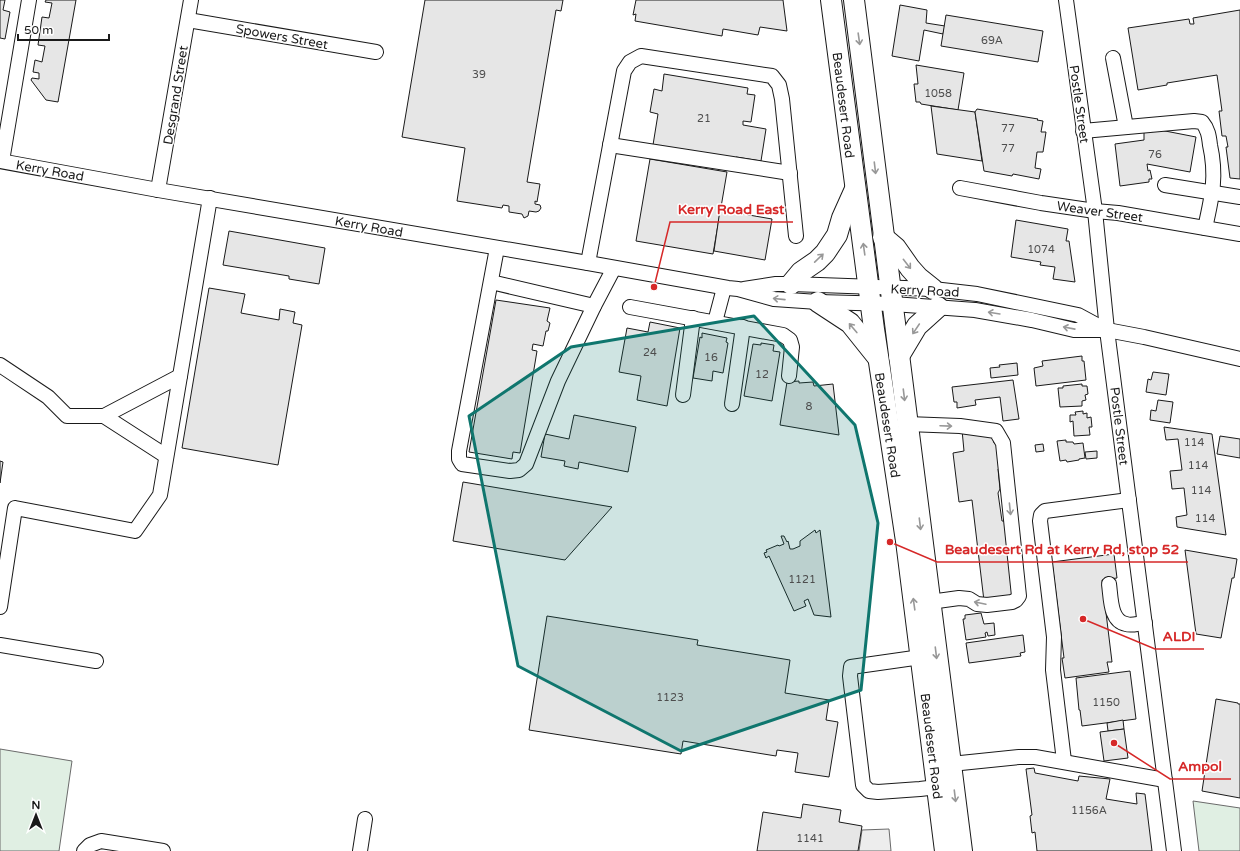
<svg xmlns="http://www.w3.org/2000/svg" width="1240" height="851" font-family="'Varela Round',sans-serif">
  <style>
    .green { fill: #e0efe3; stroke: #6a6a6a }
    .parking { fill: #ededed; stroke: #6a6a6a }
    .building { fill: #e6e6e6; stroke: #1a1a1a }
    .lines { fill: none; stroke-linecap: round; stroke-linejoin: round }
    .minor-casing { stroke: #1a1a1a; stroke-width: 16 }
    .highway-casing { stroke: #1a1a1a; stroke-width: 22 }
    .minor { stroke: #fff; stroke-width: 14 }
    .highway { stroke: #fff; stroke-width: 20 }
    .oneway { stroke: #989898 }
    .marked { fill: #0f766e; fill-opacity: 0.2; stroke: #0f766e; stroke-width: 3; stroke-linejoin: round }
    .labels { text-anchor: middle; stroke-width: 3; stroke-linejoin: round; paint-order: stroke }
    .number-label { font-size: 11px; fill: #4d4d4d }
    .street-label { font-size: 13px; fill: #1a1a1a; stroke: #fff }
    .leader { fill: none; stroke: #d62828; stroke-width: 1.5 }
    .callout-dot { fill: #d62828; stroke: #fff; stroke-width: 1.5 }
    .callout-label { font-size: 14px; text-anchor: middle; font-weight: bold; fill: #d62828; stroke: #fff; stroke-width: 3; stroke-linejoin: round; paint-order: stroke }
  </style>
  <rect width="100%" height="100%" fill="#fff"/>
  <g class="green">
    <polygon points="0,749 72,761 59,851 0,851"/>
    <polygon points="1193,801 1240,808 1240,851 1199,851"/>
  </g>
  <polygon class="parking" points="889,829 891,851 859,851 862,830"/>
  <g class="building">
    <polygon points="0,0 5,0 3,10 10,12 5,39 0,38"/>
    <polygon points="46,0 76,0 58,102 46,100 31,80 32,78 39,79 39,73 33,72 35,60 42,62 45,46 38,45 42,17 49,18 52,3 45,2"/>
    <polygon points="425,0 563,0 561,11 556,10 527,182 540,184 537,202 535,201 535,204 540,205 541,208 539,211 536,212 529,211 528,216 524,218 522,214 509,212 509,206 503,205 502,208 457,201 465,148 402,137"/>
    <polygon points="636,0 783,0 787,31 760,27 758,35 723,29 722,36 635,21 636,14 633,15"/>
    <polygon points="900,5 927,10 926,23 945,26 943,34 924,30 919,61 892,56"/>
    <polygon points="1240,10 1240,179 1230,178 1226,147 1228,147 1226,136 1222,136 1219,111 1222,111 1217,75 1167,83 1167,85 1138,90 1128,28 1189,19 1190,24 1194,24 1193,18"/>
    <polygon points="946,15 1043,31 1038,62 941,46"/>
    <polygon points="916,65 964,73 958,110 921,104 920,102 916,102 914,84 918,84"/>
    <polygon points="664,74 748,88 747,94 755,95 751,122 743,121 743,125 766,129 761,161 736,157 736,159 653,145 658,114 650,112 654,89 662,91"/>
    <polygon points="931,106 975,112 982,161 937,154"/>
    <polygon points="977,109 1038,119 1037,120 1043,121 1041,132 1046,132 1043,152 1037,152 1035,168 1041,169 1039,179 1013,174 1012,176 984,171 975,112"/>
    <polygon points="1155,129 1196,137 1190,172 1147,164 1148,171 1150,170 1152,179 1149,179 1149,182 1120,186 1115,144 1144,140 1144,130"/>
    <polygon points="650,159 727,172 713,254 636,241"/>
    <polygon points="720,210 772,219 765,260 714,251"/>
    <polygon points="1016,220 1068,229 1066,241 1069,241 1075,282 1053,279 1055,267 1040,265 1041,262 1011,257"/>
    <polygon points="229,231 325,248 319,284 289,279 289,276 223,265"/>
    <polygon points="209,288 245,294 241,313 279,320 280,309 295,312 293,323 302,325 278,465 182,448"/>
    <polygon points="496,300 550,308 547,321 550,323 548,331 546,331 543,346 533,344 532,350 537,351 520,453 513,452 512,459 469,452"/>
    <polygon points="650,322 680,328 667,406 637,400 641,376 619,372 627,328 648,332"/>
    <polygon points="702,333 727,338 726,342 728,343 723,373 713,371 712,381 693,378 700,337 702,338"/>
    <polygon points="761,343 774,345 773,351 780,352 772,401 744,396 753,344 761,345"/>
    <polygon points="1082,356 1082,361 1084,361 1086,380 1036,386 1034,368 1043,366 1042,361"/>
    <polygon points="1017,363 1018,375 991,378 990,368 1000,367 999,365"/>
    <polygon points="1153,372 1169,374 1166,395 1146,392 1148,379 1151,380"/>
    <polygon points="1013,380 1019,419 1003,421 1000,397 975,400 976,405 957,408 957,402 954,402 952,387"/>
    <polygon points="799,381 799,383 813,382 814,386 833,384 839,435 780,425 787,382"/>
    <polygon points="1082,384 1082,386 1087,386 1088,394 1085,395 1086,400 1082,401 1082,406 1060,407 1058,388 1063,388 1063,386"/>
    <polygon points="1158,400 1173,402 1170,423 1150,420 1151,410 1156,411"/>
    <polygon points="1083,411 1083,414 1087,413 1087,418 1091,417 1092,427 1089,427 1090,435 1074,436 1073,421 1070,422 1070,415 1076,415 1075,412"/>
    <polygon points="574,415 636,427 628,472 579,462 578,469 564,466 565,461 541,457 545,434 569,439"/>
    <polygon points="1164,427 1212,434 1226,535 1177,527 1176,517 1187,515 1184,488 1172,489 1170,471 1182,470 1178,439 1166,440"/>
    <polygon points="962,430 993,433 994,443 998,443 1001,468 998,469 1000,489 998,493 1002,521 1005,521 1015,593 1012,597 984,601 972,500 959,502 953,453 964,451"/>
    <polygon points="1220,436 1240,439 1240,458 1217,454"/>
    <polygon points="1066,440 1066,442 1073,442 1074,444 1083,443 1085,458 1079,459 1079,460 1067,462 1066,460 1060,461 1057,441"/>
    <polygon points="1043,444 1044,451 1036,452 1035,445"/>
    <polygon points="1097,451 1097,458 1086,459 1085,452"/>
    <polygon points="0,461 3,462 0,483"/>
    <polygon points="463,482 612,507 565,560 453,541"/>
    <polygon points="815,530 816,533 820,530 831,617 814,615 808,599 804,601 806,606 794,611 769,556 766,558 764,553 767,552 766,550 778,545 779,546 784,544 781,536 784,536 787,542 788,541 790,549 793,549 800,546 800,541"/>
    <polygon points="1185,550 1237,559 1234,578 1232,578 1221,638 1196,634"/>
    <polygon points="1114,554 1117,578 1102,580 1112,662 1107,662 1109,672 1065,678 1062,658 1064,658 1052,562"/>
    <polygon points="981,613 984,624 994,623 995,635 988,636 987,632 985,633 986,637 966,640 963,619 965,619 965,615"/>
    <polygon points="547,616 698,640 697,645 790,660 785,693 829,700 826,720 838,722 829,777 795,772 798,753 777,750 776,756 683,741 681,754 529,730"/>
    <polygon points="1023,635 1025,652 1020,653 1021,656 969,663 966,643"/>
    <polygon points="1130,671 1136,719 1082,726 1080,710 1079,710 1076,678"/>
    <polygon points="1216,699 1238,703 1238,704 1240,704 1240,798 1202,791"/>
    <polygon points="1123,720 1124,729 1108,731 1107,723"/>
    <polygon points="1124,729 1128,758 1104,761 1100,732"/>
    <polygon points="1034,768 1035,773 1078,781 1079,776 1110,779 1106,799 1137,804 1136,793 1145,794 1152,851 1037,851 1035,832 1032,833 1030,816 1032,815 1026,769"/>
    <polygon points="803,804 841,810 839,822 862,826 858,851 757,851 763,812 801,818"/>
  </g>
  <g class="lines">
    <defs>
      <g id="minor">
        <polyline points="1066,0 1095,211 1107,330 1174,851"/>
        <polyline points="188,20 376,52"/>
        <polyline points="1113,58 1126,127"/>
        <path d="M1083,131L1194,121L1202,122C1208,129 1209,136 1210,145C1217,176 1212,197 1205,228"/>
        <polyline points="610,145 790,173"/>
        <polyline points="0,161 158,190 588,263 728,288 738,289 774,299 818,302 893,304 975,310 1032,320 1074,330 1107,330 1144,337 1240,359"/>
        <polyline points="2,161 29,0"/>
        <polyline points="1165,185 1240,197"/>
        <polyline points="960,188 1041,203 1095,211 1118,213 1240,234"/>
        <polyline points="158,190 191,0"/>
        <polyline points="497,248 459,451 459,459 462,464 510,471 519,470 526,464 558,381 594,306 614,268"/>
        <polyline points="588,263 624,71 630,62 641,56 772,76 779,85 782,99 796,236"/>
        <polyline points="491,282 594,306"/>
        <polyline points="744,289 776,284 791,284 933,289 977,294 1078,315 1104,329"/>
        <polyline points="630,307 783,335 790,340 792,347 789,376"/>
        <polyline points="715,322 724,288"/>
        <polyline points="0,365 48,397 67,416 104,416 180,376"/>
        <polyline points="683,395 693,318"/>
        <polyline points="732,404 743,327"/>
        <polyline points="104,416 166,456"/>
        <polyline points="907,424 960,426 996,431 1003,443 1019,596 1016,600 1012,602 987,605 977,604 969,599 959,598 930,602"/>
        <path d="M1109,584C1111,598 1110,621 1126,624C1132,626 1139,623 1145,623"/>
        <polyline points="0,607 15,508 135,531 160,495 210,198"/>
        <polyline points="0,645 96,661"/>
        <polyline points="921,657 851,667 850,676 863,785 869,791 878,792 920,789 937,787"/>
        <polyline points="1064,761 1053,670 1054,637 1040,521 1041,515 1045,511 1129,500"/>
        <polyline points="951,764 1019,757 1035,757 1165,780"/>
        <polyline points="84,851 90,845 101,841 163,851"/>
        <polyline points="360,851 365,819"/>
      </g>
      <g id="highway">
        <polyline points="831,0 874,329 906,541 945,851"/>
        <polyline points="854,0 962,851"/>
        <polyline points="883,237 896,248 910,268 918,277 933,289"/>
        <polyline points="791,284 801,272 817,261 825,253 837,235 842,218 855,189"/>
        <polyline points="818,302 850,323 878,358"/>
        <polyline points="899,356 917,326 938,307"/>
      </g>
    </defs>
    <use href="#minor" class="minor-casing"/>
    <use href="#highway" class="highway-casing"/>
    <use href="#minor" class="minor"/>
    <use href="#highway" class="highway"/>
  </g>
  <defs><path id="oneway-shaft" d="M-6 0H5M1.5-3L5.5 0L1.5 3" fill="none" stroke-width="1.6" stroke-linecap="round" stroke-linejoin="round"/></defs>
  <g class="oneway">
    <use href="#oneway-shaft" transform="translate(859 39) rotate(82)"/>
    <use href="#oneway-shaft" transform="translate(875 168) rotate(83)"/>
    <use href="#oneway-shaft" transform="translate(864 249) rotate(-98)"/>
    <use href="#oneway-shaft" transform="translate(819 258) rotate(-44)"/>
    <use href="#oneway-shaft" transform="translate(907 264) rotate(52)"/>
    <use href="#oneway-shaft" transform="translate(779 299) rotate(-174)"/>
    <use href="#oneway-shaft" transform="translate(994 313) rotate(-171)"/>
    <use href="#oneway-shaft" transform="translate(853 328) rotate(-130)"/>
    <use href="#oneway-shaft" transform="translate(1069 328) rotate(-169)"/>
    <use href="#oneway-shaft" transform="translate(916 329) rotate(124)"/>
    <use href="#oneway-shaft" transform="translate(904 395) rotate(83)"/>
    <use href="#oneway-shaft" transform="translate(946 426) rotate(2)"/>
    <use href="#oneway-shaft" transform="translate(1010 509) rotate(84)"/>
    <use href="#oneway-shaft" transform="translate(920 524) rotate(83)"/>
    <use href="#oneway-shaft" transform="translate(980 603) rotate(-168)"/>
    <use href="#oneway-shaft" transform="translate(914 604) rotate(-98)"/>
    <use href="#oneway-shaft" transform="translate(936 653) rotate(83)"/>
    <use href="#oneway-shaft" transform="translate(955 796) rotate(83)"/>
  </g>
  <path class="marked" d="M754,316L855,425L878,523L861,690L681,751L518,666L469,416L571,347Z"/>
  <g class="labels">
    <g class="number-label">
      <text x="992" y="44">69A</text>
      <text x="479" y="78">39</text>
      <text x="938" y="97">1058</text>
      <text x="704" y="122">21</text>
      <text x="1008" y="132">77</text>
      <text x="1008" y="152">77</text>
      <text x="1155" y="158">76</text>
      <text x="1041" y="253">1074</text>
      <text x="650" y="356">24</text>
      <text x="711" y="361">16</text>
      <text x="762" y="378">12</text>
      <text x="809" y="410">8</text>
      <text x="1194" y="446">114</text>
      <text x="1198" y="469">114</text>
      <text x="1201" y="494">114</text>
      <text x="1205" y="522">114</text>
      <text x="802" y="583">1121</text>
      <text x="670" y="701">1123</text>
      <text x="1106" y="706">1150</text>
      <text x="1089" y="814">1156A</text>
      <text x="810" y="842">1141</text>
    </g>
    <g class="street-label">
      <text transform="translate(282 36) rotate(10)" y="5">Spowers Street</text>
      <text transform="translate(175 95) rotate(-81)" y="5">Desgrand Street</text>
      <text transform="translate(1080 104) rotate(82)" y="5">Postle Street</text>
      <text transform="translate(844 105) rotate(83)" y="5">Beaudesert Road</text>
      <text transform="translate(50 170) rotate(10)" y="5">Kerry Road</text>
      <text transform="translate(1100 211) rotate(8)" y="5">Weaver Street</text>
      <text transform="translate(369 226) rotate(10)" y="5">Kerry Road</text>
      <text transform="translate(925 290) rotate(3)" y="5">Kerry Road</text>
      <text transform="translate(888 425) rotate(81)" y="5">Beaudesert Road</text>
      <text transform="translate(1120 426) rotate(83)" y="5">Postle Street</text>
      <text transform="translate(932 746) rotate(83)" y="5">Beaudesert Road</text>
    </g>
  </g>
  <path class="leader" d="M654 287L670 222H793M890 542L937 562H1188M1083 619L1155 649H1204M1114 743L1170 779H1231"/>
  <g class="callout-dot">
    <circle cx="654" cy="287" r="4"/>
    <circle cx="890" cy="542" r="4"/>
    <circle cx="1083" cy="619" r="4"/>
    <circle cx="1114" cy="743" r="4"/>
  </g>
  <g class="callout-label">
    <text x="731" y="214">Kerry Road East</text>
    <text x="1062" y="554">Beaudesert Rd at Kerry Rd, stop 52</text>
    <text x="1179" y="641">ALDI</text>
    <text x="1200" y="771">Ampol</text>
  </g>
  <g transform="translate(36 815)" stroke="#ffffff" stroke-width="3" paint-order="stroke">
  <path d="M0-3L7 15L0 10L-7 15Z" fill="#1a1a1a"/>
  <text y="-6" font-size="11" font-weight="bold" text-anchor="middle" fill="#1a1a1a">N</text>
  </g>
  <path d="M18 34v6h91v-6" fill="none" stroke="#1a1a1a" stroke-width="2"/>
  <text x="24" y="34" font-size="12" fill="#1a1a1a" stroke="#ffffff" stroke-width="3" paint-order="stroke">50 m</text>
</svg>
